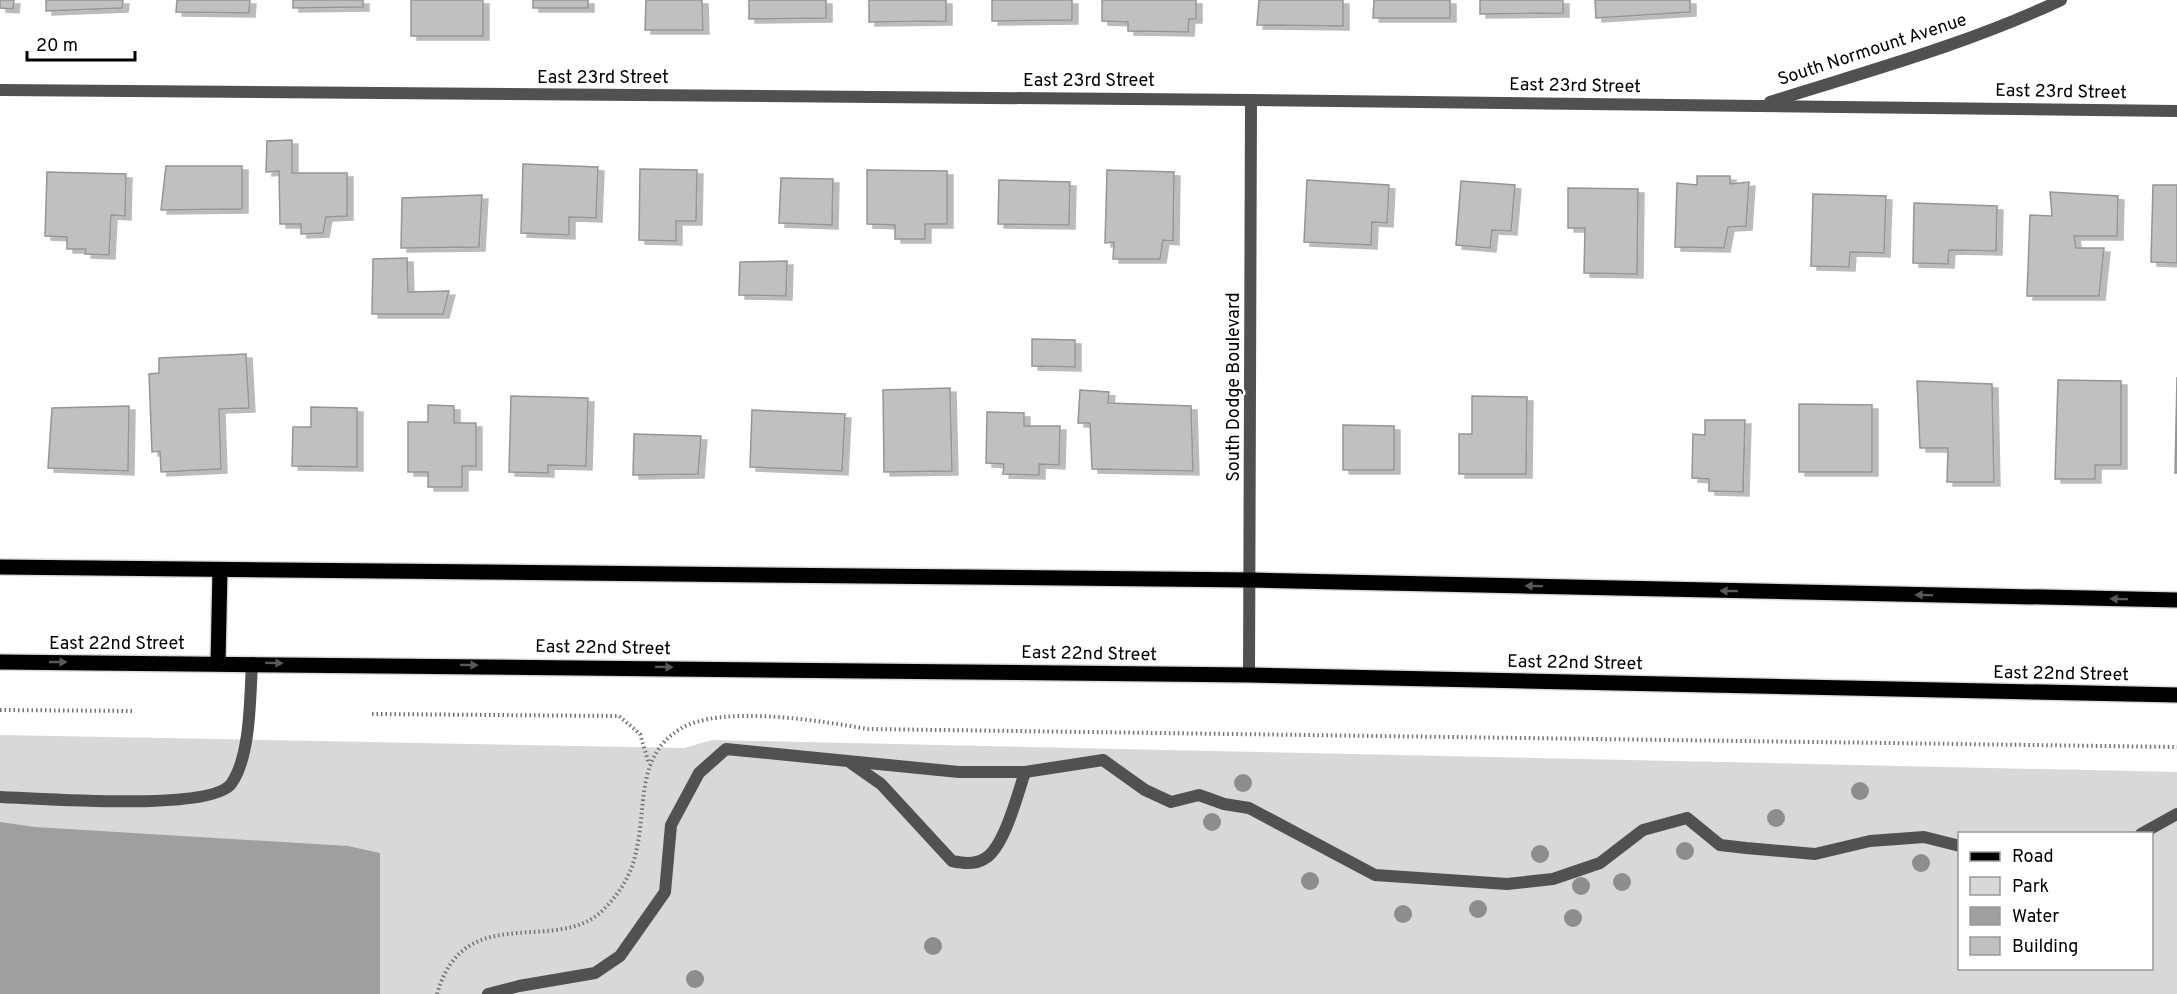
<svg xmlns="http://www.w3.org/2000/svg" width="2177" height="994" font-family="Overpass,sans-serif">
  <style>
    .green { fill: #d8d8d8; fill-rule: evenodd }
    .water { fill: #9f9f9f }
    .building { fill: #c0c0c0; stroke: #959595; stroke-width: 1.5; filter: url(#shadow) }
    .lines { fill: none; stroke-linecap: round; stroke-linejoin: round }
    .primary-casing { stroke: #dbdbdb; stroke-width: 18 }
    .path { stroke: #737373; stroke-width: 4; stroke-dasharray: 1.5 3; stroke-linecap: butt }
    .service { stroke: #515151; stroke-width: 12 }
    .minor { stroke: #515151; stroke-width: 12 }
    .primary { stroke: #000; stroke-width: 15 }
    .tree { fill: #8d8d8d }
    .oneway { fill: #595959 }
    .labels { text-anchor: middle; stroke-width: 5; stroke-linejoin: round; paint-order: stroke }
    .street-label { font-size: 18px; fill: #000; stroke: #fff }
  </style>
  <defs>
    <filter id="shadow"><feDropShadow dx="6" dy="4" stdDeviation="0" flood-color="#0004"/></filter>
  </defs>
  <rect width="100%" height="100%" fill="#fff"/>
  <path class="green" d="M0,735L684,748L712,740L2177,772V994H0ZM1960,834H2152V968H1960Z"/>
  <polygon class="water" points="0,822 35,827 348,846 380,853 380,994 0,994"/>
  <g class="building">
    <polygon points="0,0 14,0 13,9 0,8"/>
    <polygon points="46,0 123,0 122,8 46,11"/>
    <polygon points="177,0 250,0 249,13 176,12"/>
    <polygon points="293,0 363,0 363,7 293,8"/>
    <rect x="411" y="0" width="72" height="36"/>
    <rect x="533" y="0" width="55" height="8"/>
    <polygon points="646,0 702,0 703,30 645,30"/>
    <polygon points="749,0 826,0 826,18 749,19"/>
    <polygon points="869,0 946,0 946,21 869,22"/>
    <polygon points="992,0 1072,0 1072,20 992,21"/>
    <polygon points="1102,0 1196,0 1196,19 1189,19 1188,32 1128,31 1128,22 1102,21"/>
    <polygon points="1259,0 1343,0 1343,26 1257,25"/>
    <polygon points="1374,0 1450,0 1450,18 1373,18"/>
    <polygon points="1480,0 1563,0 1563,13 1480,14"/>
    <polygon points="1595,0 1690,0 1690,12 1596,18"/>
    <polygon points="292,140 292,173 347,173 347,216 326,217 323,233 301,234 301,224 280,224 279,171 266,172 267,141"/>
    <polygon points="523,164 598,167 596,218 569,217 569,235 521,233"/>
    <polygon points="166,166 242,166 242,209 161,210"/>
    <polygon points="640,169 697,170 696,221 676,221 676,241 639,240"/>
    <polygon points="867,170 947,171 947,224 925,224 925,239 895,239 895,225 867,224"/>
    <polygon points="1107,170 1174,172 1173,241 1163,240 1160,259 1113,259 1114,242 1105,243"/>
    <polygon points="47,172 126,174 125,216 111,215 109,255 85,254 86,249 67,249 67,237 45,236"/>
    <polygon points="1697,176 1730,176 1730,184 1749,182 1746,226 1728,227 1724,248 1675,247 1677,183 1697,185"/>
    <polygon points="781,178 833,179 832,225 779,223"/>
    <polygon points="999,180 1070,182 1069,225 998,224"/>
    <polygon points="1307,180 1389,185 1387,223 1372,222 1371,245 1304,242"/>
    <polygon points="1461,181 1515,185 1511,231 1492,230 1490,248 1456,245"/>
    <polygon points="2153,185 2177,185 2177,263 2151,262"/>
    <polygon points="1568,188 1638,189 1637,274 1584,273 1585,228 1568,228"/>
    <polygon points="2050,192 2118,196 2117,236 2074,236 2076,248 2104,248 2099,296 2027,296 2030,215 2052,216"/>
    <polygon points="1813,194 1886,196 1884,253 1850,252 1849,267 1811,266"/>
    <polygon points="482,195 479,247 401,248 402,198"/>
    <polygon points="1914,203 1997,206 1996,251 1949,250 1948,264 1913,263"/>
    <polygon points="407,258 408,292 449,291 443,314 372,314 373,259"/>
    <polygon points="787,261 786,296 739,295 740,262"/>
    <polygon points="1032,339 1075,340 1075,367 1032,366"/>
    <polygon points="246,354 249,408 219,409 221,469 161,472 160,451 152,452 149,374 159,373 159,358"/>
    <polygon points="2177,377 2177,473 2175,473"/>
    <polygon points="2058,380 2121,381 2121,465 2095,465 2095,479 2055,479"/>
    <polygon points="1917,381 1992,384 1994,482 1947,482 1948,448 1920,448"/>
    <polygon points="950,388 952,471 884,472 883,390"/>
    <polygon points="1080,390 1109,392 1108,403 1191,406 1193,471 1092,469 1090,423 1078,423"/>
    <polygon points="511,396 588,398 586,466 548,465 548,473 509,472"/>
    <polygon points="1472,396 1527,397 1526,474 1459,474 1459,434 1472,434"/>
    <polygon points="1799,404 1872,405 1872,472 1799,472"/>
    <polygon points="428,405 454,406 454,423 476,423 476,466 462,466 462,487 428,487 428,472 408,472 408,422 428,422"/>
    <polygon points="129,406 128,471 48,468 52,408"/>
    <polygon points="311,407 357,408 357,467 292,466 293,427 311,427"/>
    <polygon points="752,410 845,414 842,471 750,467"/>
    <polygon points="987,412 1024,413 1024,426 1060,426 1059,465 1039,464 1039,475 1003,474 1004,464 986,463"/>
    <polygon points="1705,420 1745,420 1743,492 1709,491 1709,479 1692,478 1693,434 1705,435"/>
    <polygon points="1343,425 1394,426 1394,470 1343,470"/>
    <polygon points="634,434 701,436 698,474 633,475"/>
  </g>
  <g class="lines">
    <defs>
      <g id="primary">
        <polyline points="0,567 1251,580 2177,600"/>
        <polyline points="0,662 1249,675 2177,695"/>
        <polyline points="218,663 220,570"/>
      </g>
    </defs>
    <use href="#primary" class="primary-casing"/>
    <g class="path">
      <polyline points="0,710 133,711"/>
      <polyline points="372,714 619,716 640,734 649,764"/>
      <path d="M437,994C465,896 559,959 606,907C621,891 632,873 636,852C647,807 635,757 680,729C721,704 821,721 868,729L2177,747"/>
    </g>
    <g class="service">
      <path d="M851,763L881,784L952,861C962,863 974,865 984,859C1004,849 1018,793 1025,772"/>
      <path d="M0,797C39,798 210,812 231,784C251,757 250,695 252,663"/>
      <polyline points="2141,834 2177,814"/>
      <polyline points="488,994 519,986 595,973 620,956 665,892 671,825 699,773 726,749 959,772 1025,772 1103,760 1145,790 1171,802 1199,795 1224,804 1249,808 1375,875 1507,884 1553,879 1600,863 1643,830 1687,818 1720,845 1746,848 1815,854 1870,841 1924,837 1960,846"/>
    </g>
    <g class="minor">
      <polyline points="0,90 1251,100 2177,111"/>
      <path d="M1770,102C1868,71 1968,44 2061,0"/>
      <polyline points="1249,675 1251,100"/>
    </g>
    <use href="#primary" class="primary"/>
  </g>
  <g class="tree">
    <circle cx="1243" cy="783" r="9"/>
    <circle cx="1860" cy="791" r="9"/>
    <circle cx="1776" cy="818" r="9"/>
    <circle cx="1212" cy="822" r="9"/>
    <circle cx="1685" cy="851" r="9"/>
    <circle cx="1540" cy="854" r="9"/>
    <circle cx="1921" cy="863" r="9"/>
    <circle cx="1310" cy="881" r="9"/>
    <circle cx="1622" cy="882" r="9"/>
    <circle cx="1581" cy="886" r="9"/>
    <circle cx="1478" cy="909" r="9"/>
    <circle cx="1403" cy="914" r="9"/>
    <circle cx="1573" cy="918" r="9"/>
    <circle cx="933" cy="946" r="9"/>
    <circle cx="695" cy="979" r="9"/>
  </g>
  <defs><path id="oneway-solid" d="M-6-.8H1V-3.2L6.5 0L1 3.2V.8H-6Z" transform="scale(1.5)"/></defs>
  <g class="oneway">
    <use href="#oneway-solid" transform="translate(1534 586) rotate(-179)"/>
    <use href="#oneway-solid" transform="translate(1729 591) rotate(-179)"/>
    <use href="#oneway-solid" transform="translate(1924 595) rotate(-179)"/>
    <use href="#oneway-solid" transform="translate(2119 599) rotate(-179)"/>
    <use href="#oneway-solid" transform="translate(58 662)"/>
    <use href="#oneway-solid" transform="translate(274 663) rotate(1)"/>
    <use href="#oneway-solid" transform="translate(469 665) rotate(1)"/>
    <use href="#oneway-solid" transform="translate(664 667) rotate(1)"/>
  </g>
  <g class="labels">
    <g class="street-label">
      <text transform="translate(1872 49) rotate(-18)" y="6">South Normount Avenue</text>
      <text x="603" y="83">East 23rd Street</text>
      <text x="1089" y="86">East 23rd Street</text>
      <text transform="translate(1575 85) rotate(1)" y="6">East 23rd Street</text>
      <text transform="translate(2061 91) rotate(1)" y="6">East 23rd Street</text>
      <text transform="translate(1233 387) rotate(-90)" y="6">South Dodge Boulevard</text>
      <text x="117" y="649">East 22nd Street</text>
      <text transform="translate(603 647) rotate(1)" y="6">East 22nd Street</text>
      <text transform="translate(1089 653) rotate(1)" y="6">East 22nd Street</text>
      <text transform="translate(1575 662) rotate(1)" y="6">East 22nd Street</text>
      <text transform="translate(2061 673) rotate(1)" y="6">East 22nd Street</text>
    </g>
  </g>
  <rect x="1958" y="832" width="195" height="138" fill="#ffffff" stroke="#999999" stroke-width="1.5"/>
  <rect x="1970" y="852" width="30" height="9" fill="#000000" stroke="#999999" stroke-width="1.5"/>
  <text x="2012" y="862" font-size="18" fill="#000000">Road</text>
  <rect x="1970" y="877" width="30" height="18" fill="#d8d8d8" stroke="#999999" stroke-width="1.5"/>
  <text x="2012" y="892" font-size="18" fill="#000000">Park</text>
  <rect x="1970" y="907" width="30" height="18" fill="#9f9f9f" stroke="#999999" stroke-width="1.5"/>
  <text x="2012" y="922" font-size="18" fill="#000000">Water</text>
  <rect x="1970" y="937" width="30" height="18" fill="#c0c0c0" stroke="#999999" stroke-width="1.5"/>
  <text x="2012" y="952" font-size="18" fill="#000000">Building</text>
  <path d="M27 51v9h108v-9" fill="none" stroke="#000000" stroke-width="3"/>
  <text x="36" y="51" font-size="18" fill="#000000" stroke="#ffffff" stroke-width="4.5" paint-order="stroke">20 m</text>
</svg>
